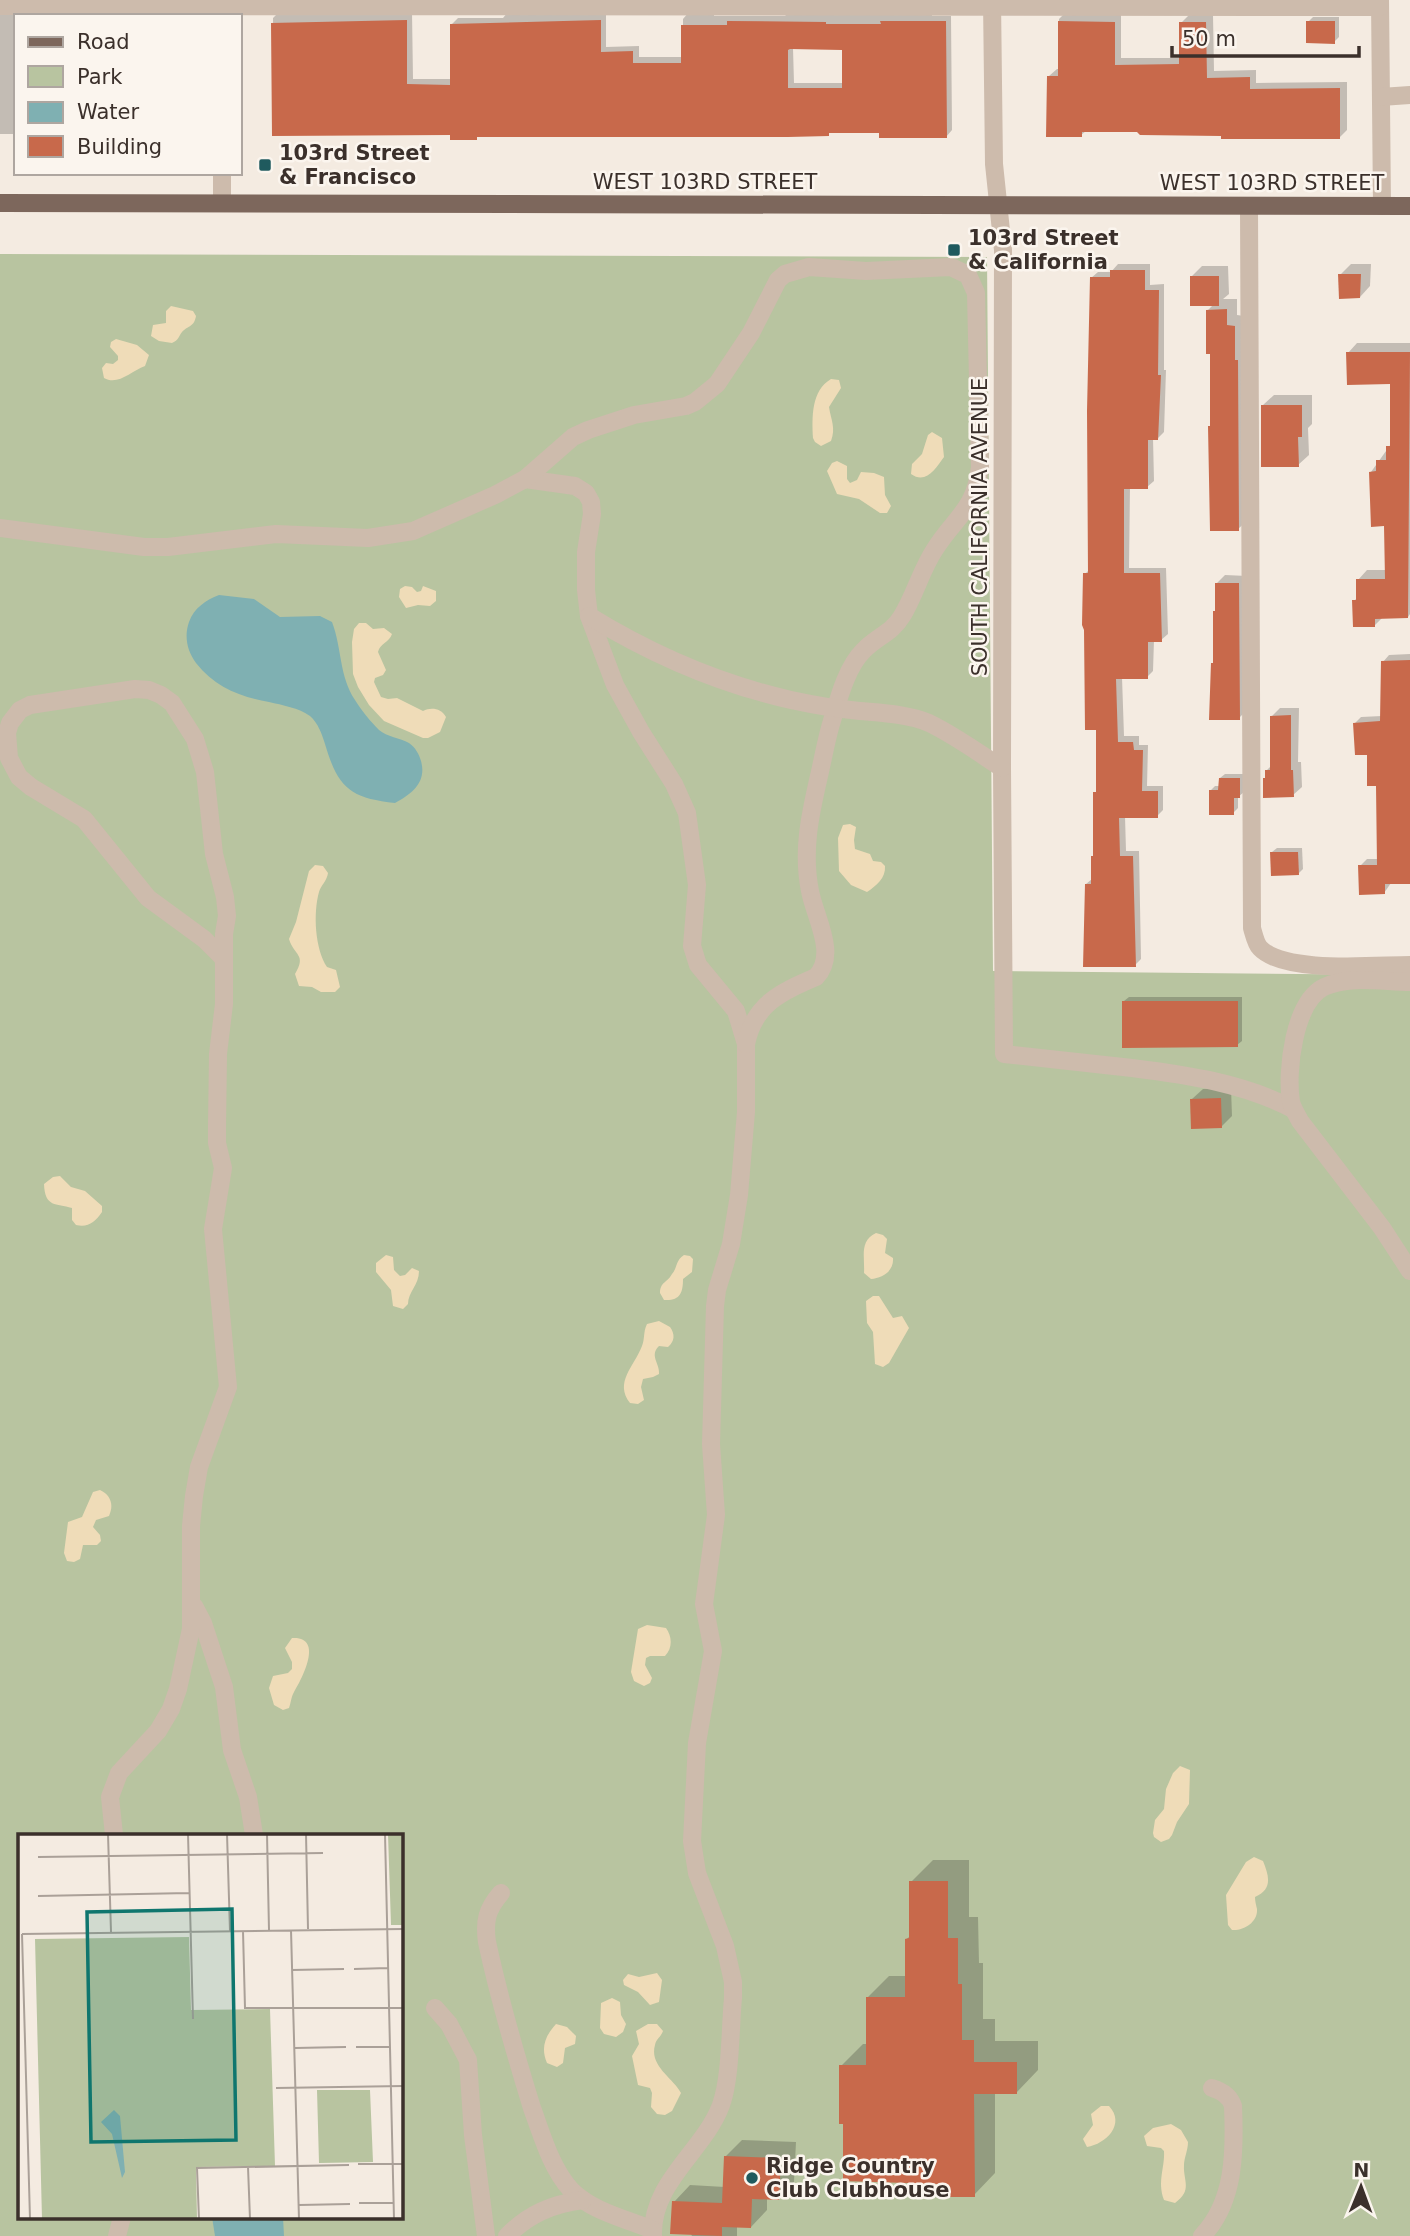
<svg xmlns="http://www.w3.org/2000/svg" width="1410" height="2236" font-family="'DejaVu Sans',sans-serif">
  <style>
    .green { fill: #b8c4a0; fill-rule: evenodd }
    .sand { fill: #efdcb8 }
    .water { fill: #7fb0b2 }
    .shadow { fill: #0003; fill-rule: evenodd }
    .building { fill: #c8694b; fill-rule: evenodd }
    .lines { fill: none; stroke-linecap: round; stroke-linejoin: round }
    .minor { stroke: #cdbbac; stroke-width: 18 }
    .major { stroke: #7d675c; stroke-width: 18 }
    .poi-dot { fill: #1f5a5e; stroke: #fbf5ee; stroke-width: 2.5 }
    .labels { text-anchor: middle; stroke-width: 5; stroke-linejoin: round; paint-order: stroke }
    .poi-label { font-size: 21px; font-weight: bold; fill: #3b302b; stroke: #fbf5ee; text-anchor: start }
    .street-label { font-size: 21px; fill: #3b302b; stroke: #fbf5ee }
    .inset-road { fill: none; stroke: #aaa098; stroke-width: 2 }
    .view { fill: #0f766e; fill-opacity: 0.15; stroke: #0f766e; stroke-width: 3.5 }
    .inset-edge { fill: none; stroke: #3b302b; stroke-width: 3.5 }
  </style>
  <rect width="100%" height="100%" fill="#f4ebe1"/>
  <path class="green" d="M0,254L987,257L993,971L1410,975V2236H0ZM19,1835H401V2217H19Z"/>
  <g class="sand">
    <path d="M171,306L193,311L196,316C194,327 189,325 182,332C178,337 179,340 172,343L159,341L151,336L153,325L166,323V311Z"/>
    <path d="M116,339L137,345L149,355L145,366C131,371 118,386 104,378L102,368L106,363L113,364L118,360V356L110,347L111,342Z"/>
    <path d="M831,379L839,380L841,388L829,407C831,420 836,428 831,441L821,446L815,442L813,438C812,417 811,391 831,379Z"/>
    <path d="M932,432L942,438L944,457C936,468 926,485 911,474L912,464L922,454L928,435Z"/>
    <polygon points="837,461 847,466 847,479 850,483 857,480 861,472 874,473 884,477 885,495 891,506 887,513 880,513 859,499 837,494 827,471 832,463"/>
    <polygon points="405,586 412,587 417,592 421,591 423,586 436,591 436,601 430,606 418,605 406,608 399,597 400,589"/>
    <path d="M359,623H366L373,629L384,628L392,634C389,643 380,643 378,652L386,670L383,675L375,678L374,682L381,697L388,699L397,698L423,711C431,707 441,708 446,717L440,732L428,738H423L384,721L369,705L358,687L353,674L352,642L354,629Z"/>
    <path d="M850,824L856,827L854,840L855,849L870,854L873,861L881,862L885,866C886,878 876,886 867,892L851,885L839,871L838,838L843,825Z"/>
    <path d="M315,865L323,866L328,873C327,881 321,885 319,892C313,913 315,949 327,967L336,970L340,987L335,992H321L312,987L299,986L295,974C307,954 294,956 289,939L296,922L309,871Z"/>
    <path d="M60,1176L71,1187L85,1191L102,1206V1212C95,1222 88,1228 76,1225L72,1220V1208C56,1203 45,1208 44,1184L53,1177Z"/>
    <path d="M876,1233L883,1235L887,1239L885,1253L893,1258C894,1271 883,1278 871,1279L864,1273C865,1257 859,1241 876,1233Z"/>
    <path d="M386,1255L393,1257L394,1270L400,1276L405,1275L412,1268L419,1271C419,1285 408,1292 408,1304L403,1309L393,1306L391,1290L376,1272V1263Z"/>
    <path d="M684,1255L690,1256L693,1259L692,1272L683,1279C683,1293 680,1301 664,1300L660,1293C660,1282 667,1283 672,1274C678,1267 675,1261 684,1255Z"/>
    <polygon points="873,1296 879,1296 893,1318 902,1316 909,1328 889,1363 883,1367 875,1364 873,1332 867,1323 866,1301"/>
    <path d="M659,1321L670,1327C675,1334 675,1341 668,1347L659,1346C649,1356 660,1363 659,1374L653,1377L643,1379L641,1387L644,1400L638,1404L630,1403C614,1382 634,1367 642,1346C645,1339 643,1332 647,1324Z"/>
    <path d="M100,1490C111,1495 114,1505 109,1516L96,1520L93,1527L100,1535L101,1541L97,1545H83L80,1559L74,1562L67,1561L64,1553L68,1522L82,1517L93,1492Z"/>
    <path d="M647,1625L666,1628C672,1636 673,1648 665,1656H650L646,1658L645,1665L652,1678L650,1683L644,1686L634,1681L631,1672L638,1629Z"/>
    <path d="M292,1638C324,1636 303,1677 294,1692C291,1697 291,1703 289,1708L283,1710L274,1705L269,1688L273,1676L288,1673L292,1669V1662L285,1648Z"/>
    <polygon points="1180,1766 1190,1770 1189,1804 1177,1822 1172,1835 1169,1839 1161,1842 1154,1837 1153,1833 1155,1820 1164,1809 1166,1789 1173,1773"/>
    <path d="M1254,1857L1263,1861C1269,1876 1273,1889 1255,1897C1255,1901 1256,1905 1257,1909C1258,1922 1244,1931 1232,1930L1228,1925L1226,1895L1246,1862Z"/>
    <polygon points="657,1973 662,1980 659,2002 650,2005 638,1992 624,1985 623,1980 628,1974 639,1977"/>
    <polygon points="612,1998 620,2002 621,2015 626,2024 623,2032 616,2037 604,2034 600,2028 601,2003"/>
    <path d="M556,2024L567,2027L576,2036L575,2044L565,2048L563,2063L557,2067L547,2063C540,2047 546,2035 556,2024Z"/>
    <path d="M648,2024H657L663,2031C661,2037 656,2039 655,2045C649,2066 673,2078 681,2093L672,2111L665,2115L657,2114L651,2107L652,2093L650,2088L638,2085L632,2056L639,2044L636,2031Z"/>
    <path d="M1101,2106H1109C1126,2124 1106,2144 1087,2147L1083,2139L1093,2125L1091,2114Z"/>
    <path d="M1171,2124L1181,2130L1188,2142C1188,2150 1184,2158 1184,2165C1183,2181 1193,2190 1175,2203L1164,2200C1157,2181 1165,2168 1164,2151L1161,2148L1147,2146L1144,2136L1153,2128Z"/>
  </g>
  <g class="water">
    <path d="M219,595L254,599L280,617L320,616L332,622C342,648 339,676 355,700C361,710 371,722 379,730C387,737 400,738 409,743C415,747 419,754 421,761C427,782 412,794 395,803C350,798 338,788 325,744C322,734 318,723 310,716C299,708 282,705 269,702C240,697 215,687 196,663C187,651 184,636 189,622C194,608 206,600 219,595Z"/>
    <polygon points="212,2217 283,2217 284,2236 215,2236"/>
  </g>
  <g class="shadow">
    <polygon points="0,11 114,13 114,15 192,13 192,16 16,16 16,134 0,134"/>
    <polygon points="1067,11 1121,12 1121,58 1181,58 1181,23 1189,15 1213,15 1214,71 1256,70 1256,83 1347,82 1347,130 1339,138 1138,130 1086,131 1081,135 1049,76 1057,69 1060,69 1059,19"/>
    <path d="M279,12H412L413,79H452V24L458,18H503L508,12H606V47L639,46V57H683V19L689,12H714V16H785L788,13H932V16H951L952,130L946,137L881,131L831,132L828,134H274L273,18ZM793,48H843V83H794Z"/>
    <polygon points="1313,17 1339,17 1339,37 1334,42 1308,22"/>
    <polygon points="1118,264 1150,264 1150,285 1164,284 1164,370 1166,370 1164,432 1158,438 1153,438 1154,481 1147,487 1130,487 1129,568 1166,568 1168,634 1161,640 1154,640 1153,671 1147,677 1122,677 1124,736 1139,736 1139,745 1148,745 1147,786 1163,786 1163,810 1157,816 1125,816 1126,851 1139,851 1141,959 1135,965 1086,884 1092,879 1095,855 1095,793 1098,790 1098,728 1085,574 1090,569 1091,278 1098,272 1111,272"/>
    <polygon points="1351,264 1371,264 1370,286 1360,297 1340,275"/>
    <polygon points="1202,266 1228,266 1229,294 1223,299 1237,299 1237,315 1244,316 1249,519 1238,529 1212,425 1211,352 1208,310 1214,304 1192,276"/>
    <polygon points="1357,343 1410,343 1410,614 1408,617 1383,617 1374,626 1354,601 1358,597 1358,580 1367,570 1387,570 1386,524 1371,472 1391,444 1391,383 1348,353"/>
    <polygon points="1274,395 1312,395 1312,424 1308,428 1309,455 1298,465 1263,405"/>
    <polygon points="1225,575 1247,576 1247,710 1239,718 1215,662 1217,583"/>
    <polygon points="1410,654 1410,882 1391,883 1384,893 1360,866 1367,859 1379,859 1378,784 1368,753 1355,723 1361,717 1382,716 1383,662 1389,655"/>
    <polygon points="1280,708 1299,708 1298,762 1301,762 1302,787 1293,795 1267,777 1267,770 1271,766 1271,717"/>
    <polygon points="1225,774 1244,774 1244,792 1238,797 1238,808 1233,813 1210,791 1215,786 1220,786 1220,778"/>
    <polygon points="1277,848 1302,848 1303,869 1298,874 1272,852"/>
    <polygon points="1129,997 1242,997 1242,1041 1237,1045 1124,1001"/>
    <polygon points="1231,1088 1232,1116 1221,1127 1192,1099 1203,1089"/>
    <polygon points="933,1860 969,1860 969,1917 978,1917 979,1963 983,1963 983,2019 995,2019 995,2041 1038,2041 1038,2070 1017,2092 995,2092 995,2173 974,2195 939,2182 845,2122 841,2066 863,2044 868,2044 867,1998 889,1976 907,1976 907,1939 911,1935 911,1882"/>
    <polygon points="742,2140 796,2142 794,2182 778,2198 767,2198 767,2210 751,2227 737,2226 737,2236 692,2236 674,2202 690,2185 725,2187 726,2156"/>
  </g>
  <g class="building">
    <path d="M407,20V84L450,85V24L601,20V52L633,51V63H681V25H727V21L826,22V24H881L880,21H946L947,138H879V133H829V136L788,137H477V140H450V135L272,136L271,23ZM790,49L842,50V88H788V50Z"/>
    <polygon points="1058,21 1115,22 1115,65 1179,64 1179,22 1206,22 1207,78 1250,77 1250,89 1340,88 1340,139 1221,139 1221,136 1140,135 1137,132 1082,132 1082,137 1046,137 1047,76 1058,76"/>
    <polygon points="1306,21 1335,21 1335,44 1306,43"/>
    <polygon points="1110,270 1145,270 1145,290 1159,290 1158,375 1161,375 1158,440 1148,440 1148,489 1124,489 1124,573 1160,573 1162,642 1148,642 1148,679 1116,679 1118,742 1133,742 1134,750 1143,750 1142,791 1158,791 1158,818 1119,818 1120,856 1133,856 1136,967 1083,967 1085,884 1091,884 1091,856 1093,856 1093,792 1096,792 1096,730 1085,730 1084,630 1082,625 1083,573 1088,573 1087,411 1090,277 1110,277"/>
    <polygon points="1338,274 1361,274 1360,298 1339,299"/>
    <rect x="1190" y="276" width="29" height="30"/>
    <polygon points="1227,309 1227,325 1235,326 1235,360 1238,360 1239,531 1210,531 1208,426 1210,426 1210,354 1206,354 1206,310"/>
    <polygon points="1346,352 1410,352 1408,618 1375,619 1375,627 1353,627 1352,600 1356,600 1356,579 1385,579 1384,526 1371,527 1369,472 1376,471 1376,460 1386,460 1386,446 1390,446 1390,384 1347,385"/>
    <polygon points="1261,405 1302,405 1302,437 1298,437 1299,467 1261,467"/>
    <polygon points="1215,583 1239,583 1240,720 1209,720 1211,663 1213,663 1213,611 1215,611"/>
    <polygon points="1410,660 1410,884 1385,884 1385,894 1359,895 1358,865 1377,865 1376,786 1367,786 1367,755 1355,755 1353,723 1380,721 1381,661"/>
    <polygon points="1291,715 1291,770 1293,770 1294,797 1263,798 1263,778 1265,778 1265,770 1270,770 1270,716"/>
    <polygon points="1219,778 1240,778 1240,798 1234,798 1234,815 1209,815 1209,790 1218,790"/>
    <polygon points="1270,852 1298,852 1299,875 1271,876"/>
    <polygon points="1122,1001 1238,1001 1238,1047 1122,1048"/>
    <polygon points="1221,1098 1222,1128 1191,1129 1190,1099"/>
    <polygon points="909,1881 948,1881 948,1938 958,1938 958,1984 962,1984 962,2040 974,2040 974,2062 1017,2062 1017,2094 974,2094 975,2197 937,2197 937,2184 843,2181 843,2124 839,2124 839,2065 866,2065 866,1997 905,1997 905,1939 909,1938"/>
    <polygon points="724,2156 781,2158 779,2200 752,2199 751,2228 722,2227 722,2236 670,2234 672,2201 722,2203"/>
  </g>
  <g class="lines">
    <g class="minor">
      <path d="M992,0L994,164L1003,250L1002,768L1004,1054C1046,1059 1089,1063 1132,1068C1188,1075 1243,1083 1293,1109"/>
      <polyline points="1380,0 1382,206"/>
      <polyline points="0,6 1380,7"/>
      <polyline points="1381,97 1410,95"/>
      <polyline points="222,173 222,203"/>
      <path d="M1249,206L1252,928C1254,935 1256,944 1260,948C1284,974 1375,965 1410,965"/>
      <path d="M525,479L575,486L586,493L591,502L592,514L586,552V590L589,616L615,685L641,732L674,784L687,813L697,885L692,946L698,965L736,1011L746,1044V1112L739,1195L731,1244L717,1290L715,1306L711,1444L716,1515L704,1604L713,1651L697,1743L692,1841L697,1873L725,1946L733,1982V1998C730,2029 731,2077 721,2105C704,2151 651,2182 653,2236"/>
      <path d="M0,528L144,547H168L276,534L368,538L413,531L495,495L525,479L573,437L588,430L634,415L686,406L695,402L717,384L751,333L778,280L785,274L809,267L866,271L951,267L968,275L976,293L980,467C975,510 956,516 935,549C921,570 915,595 902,616C892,633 876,637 863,651C846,668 838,701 831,724C826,741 823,759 819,776C810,815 802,851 810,891C815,918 838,954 816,977C781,992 754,1004 746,1044"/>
      <path d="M589,616C651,654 720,684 791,700C814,705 837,709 860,711C882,713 908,714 929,723C954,735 979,753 1002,768"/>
      <path d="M1410,982C1384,982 1349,975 1324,987C1294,1002 1286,1071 1291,1102C1293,1109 1297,1115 1300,1121L1382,1228L1410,1271"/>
      <polyline points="194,1606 203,1623 224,1687 232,1750 248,1797 254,1835"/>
      <polyline points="114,1835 110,1797 119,1773 158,1731 171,1709 178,1689 191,1629 191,1526 194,1496 199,1467 228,1387 213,1229 223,1168 217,1143 217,1126 218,1054 224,1004 224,934 227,916 225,897 214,854 205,772 195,739 172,703 161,695 149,690 135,689 30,705 20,710 10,723 7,733 9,758 19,777 31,787 84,819 148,898 204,939 223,958"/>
      <path d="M501,1893C487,1909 484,1921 487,1942C499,1998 515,2053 532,2108C542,2135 551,2168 571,2190C591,2211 626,2219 653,2230"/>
      <polyline points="435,2008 449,2024 468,2060 473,2135 486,2236"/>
      <polyline points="117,2236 122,2217"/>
      <path d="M507,2236C529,2214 552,2204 583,2200"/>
      <path d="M1202,2236C1235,2202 1235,2151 1233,2106C1230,2096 1222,2091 1212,2088"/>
    </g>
    <polyline class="major" points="0,203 1410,206"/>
  </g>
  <g class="poi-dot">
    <rect x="258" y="158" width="14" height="14" rx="3.5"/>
    <rect x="947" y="243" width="14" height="14" rx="3.5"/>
    <circle cx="752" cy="2178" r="7"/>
  </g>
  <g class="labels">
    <g class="poi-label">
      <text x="279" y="160">103rd Street<tspan x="279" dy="24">&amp; Francisco</tspan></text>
      <text x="968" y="245">103rd Street<tspan x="968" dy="24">&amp; California</tspan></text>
      <text x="766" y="2173">Ridge Country<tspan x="766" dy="24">Club Clubhouse</tspan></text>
    </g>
    <g class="street-label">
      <text x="705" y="189">WEST 103RD STREET</text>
      <text x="1272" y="190">WEST 103RD STREET</text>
      <text transform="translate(980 527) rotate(-90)" y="7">SOUTH CALIFORNIA AVENUE</text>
    </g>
  </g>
  <g transform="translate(18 1834)">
    <rect width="385" height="385" fill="#f4ebe1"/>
    <path d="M370,0H385V91H373ZM171,103L173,176L252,175L257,332L178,333L179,385H24L17,105ZM299,256H352L355,328L301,329Z" fill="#b8c4a0"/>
    <path d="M96,276L102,282L107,338L104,344L94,300L83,288Z" fill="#7fb0b2"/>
    <path class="inset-road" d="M90,0L93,98M170,0L175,185M209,0L212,97M249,0L251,96M288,0L290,95M367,0L376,385M20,23L305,19M20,62L171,59M273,96L281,385M225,97L227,174H385M4,100L12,385M4,100L385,95M336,135L370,134M274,136L326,135M338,213H372M277,214L328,213M258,254L385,252M340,330H385M230,333L232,385M341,369H376M281,371L332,370M181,385L179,334L331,331"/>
    <path class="view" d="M214,75L218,306L73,308L69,78Z"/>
    <rect width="385" height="385" class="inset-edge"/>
  </g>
  <rect x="14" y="14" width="228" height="161" fill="#fbf5ee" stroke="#aea6a0" stroke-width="2"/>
  <rect x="28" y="37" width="35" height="10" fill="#7d675c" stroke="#aea6a0" stroke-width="2"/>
  <text x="77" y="49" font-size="21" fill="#3b302b">Road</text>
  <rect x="28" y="66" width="35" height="21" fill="#b8c4a0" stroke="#aea6a0" stroke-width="2"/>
  <text x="77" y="84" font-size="21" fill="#3b302b">Park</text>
  <rect x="28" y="102" width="35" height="21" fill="#7fb0b2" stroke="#aea6a0" stroke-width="2"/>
  <text x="77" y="119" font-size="21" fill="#3b302b">Water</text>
  <rect x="28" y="136" width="35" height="21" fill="#c8694b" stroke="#aea6a0" stroke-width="2"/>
  <text x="77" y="154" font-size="21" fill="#3b302b">Building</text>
  <g transform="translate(1361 2187) rotate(1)" stroke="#fbf5ee" stroke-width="5" paint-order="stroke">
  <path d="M0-5L12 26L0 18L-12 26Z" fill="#3b302b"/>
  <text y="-10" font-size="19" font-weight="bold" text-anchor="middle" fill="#3b302b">N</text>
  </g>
  <path d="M1172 46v10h187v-10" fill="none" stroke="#3b302b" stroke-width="3.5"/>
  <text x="1182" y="46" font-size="21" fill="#3b302b" stroke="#fbf5ee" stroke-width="5" paint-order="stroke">50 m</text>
</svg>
